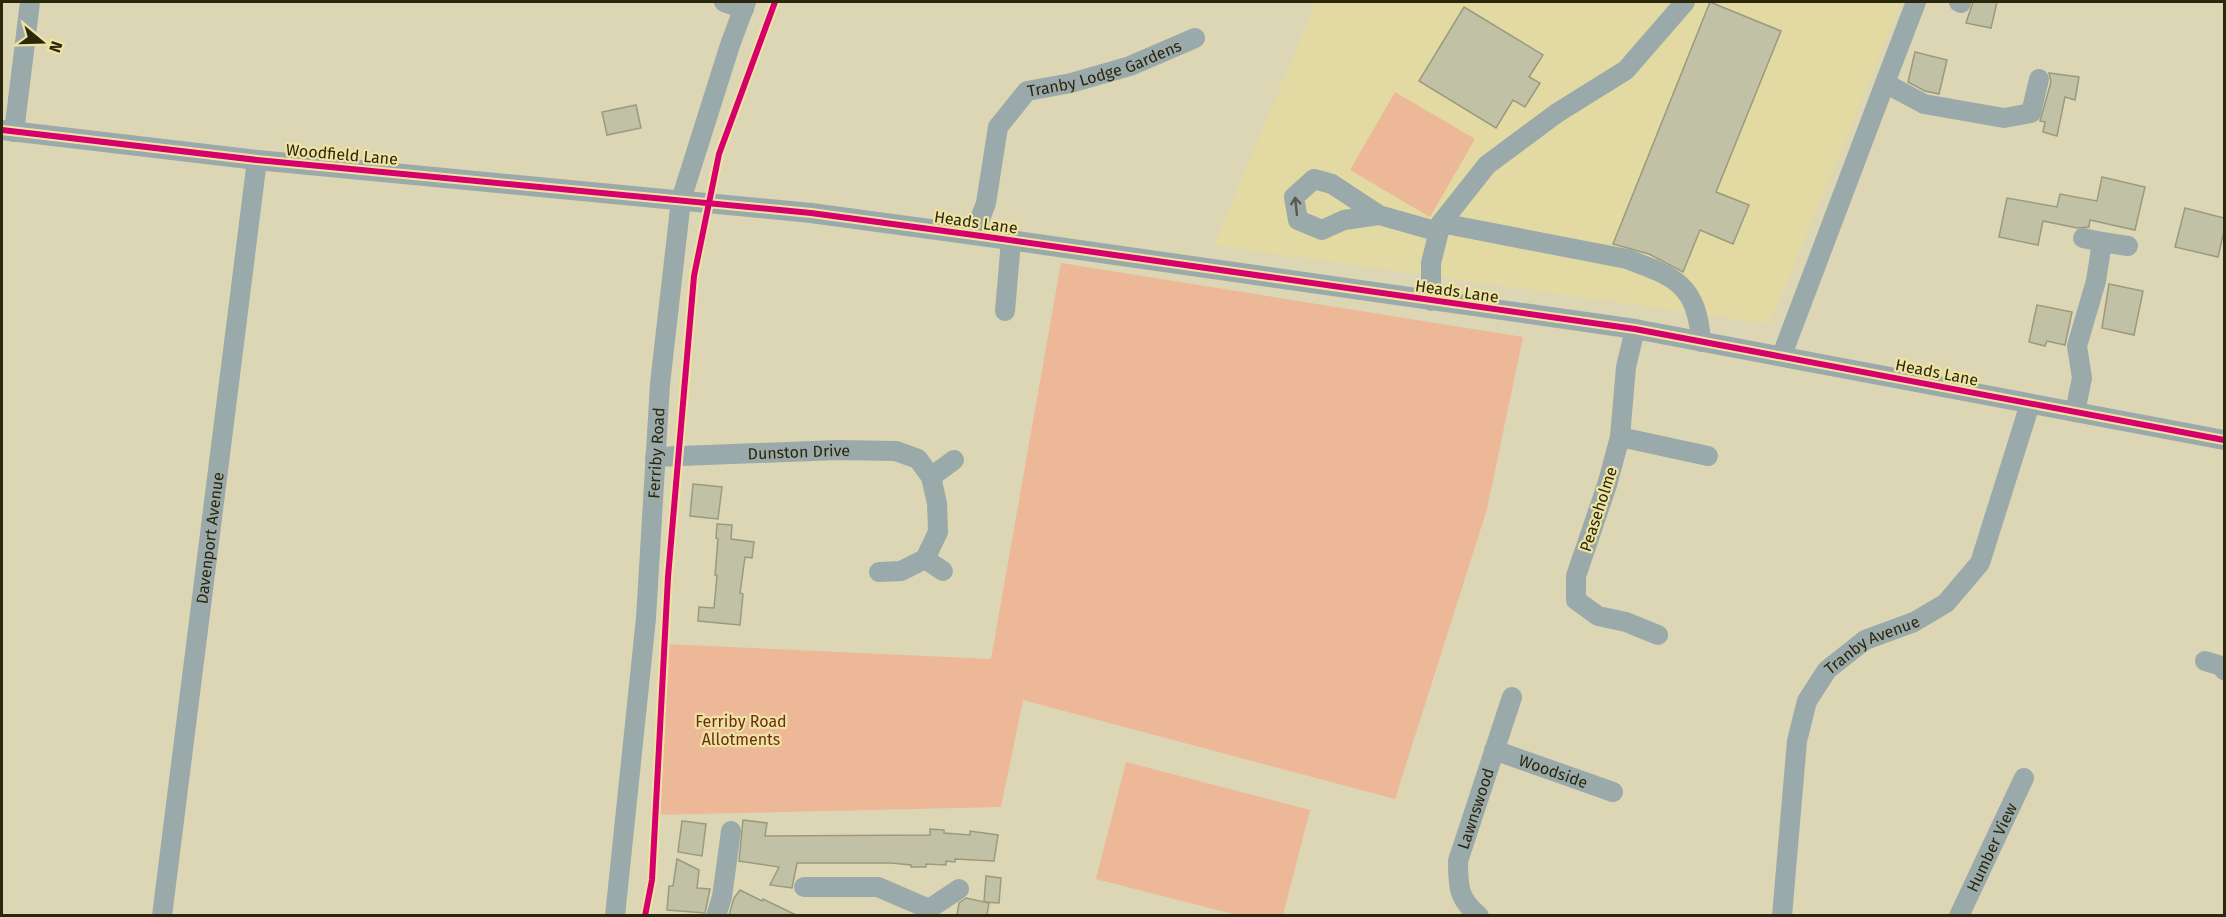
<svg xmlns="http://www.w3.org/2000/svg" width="2226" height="917" font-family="'Fira Sans',sans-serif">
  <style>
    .built { fill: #e3d9a2 }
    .green { fill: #ecb898 }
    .building { fill: #c1c1a6; stroke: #9a9a7f; stroke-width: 1.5 }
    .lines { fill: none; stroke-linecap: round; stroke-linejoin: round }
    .minor { stroke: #9aa9a9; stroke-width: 20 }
    .cycleway-casing { stroke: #eee3a2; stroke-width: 10 }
    .cycleway { stroke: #d6006c; stroke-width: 6 }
    .oneway { stroke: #575b4b }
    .labels { text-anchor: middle; stroke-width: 4.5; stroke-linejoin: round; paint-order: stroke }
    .street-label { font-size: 16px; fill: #2b270c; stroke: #eee3a2 }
    .park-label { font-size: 16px; fill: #6e2c12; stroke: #eee3a2 }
  </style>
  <rect width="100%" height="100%" fill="#dcd6b4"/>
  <polygon class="built" points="1316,2 1902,2 1770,324 1214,245"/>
  <g class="green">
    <polygon points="1395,92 1475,139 1430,217 1350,170"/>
    <polygon points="1061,263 1523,337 1487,509 1395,799 1023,700 1001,807 650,815 665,644 991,659"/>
    <polygon points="1126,762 1310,810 1283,915 1237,915 1096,879"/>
  </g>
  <g class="building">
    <polygon points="1710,2 1781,31 1716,192 1749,205 1733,244 1700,230 1683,272 1649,254 1613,244"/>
    <polygon points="1973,2 1997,2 1991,28 1966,23"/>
    <polygon points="1464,7 1543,55 1529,77 1540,83 1525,107 1513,100 1496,128 1419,81"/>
    <polygon points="1915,52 1947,60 1939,94 1925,91 1908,82"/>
    <polygon points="2049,73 2079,77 2075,100 2065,97 2057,136 2043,132 2045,122 2040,121 2051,82"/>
    <polygon points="636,105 641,128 607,135 602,112"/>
    <polygon points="2102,177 2145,187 2135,230 2090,220 2089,227 2077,228 2043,221 2038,245 1999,237 2007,198 2057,207 2060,194 2097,201"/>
    <polygon points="2185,208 2224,218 2224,231 2218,257 2175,247"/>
    <polygon points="2109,284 2143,291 2134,335 2102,328"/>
    <polygon points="2037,305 2072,312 2065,345 2047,341 2045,346 2029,342"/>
    <polygon points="693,484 722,487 718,519 690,516"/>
    <polygon points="717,524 732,525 731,539 754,542 752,558 745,557 740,593 743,594 740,625 698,621 699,607 714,608 717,575 715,575 718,539 716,538"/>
    <polygon points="743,820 767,823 765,836 930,835 930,829 944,830 944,833 970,835 970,831 998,835 994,861 955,859 955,862 946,861 946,865 926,864 926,867 911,867 911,865 891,863 797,863 792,888 770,885 779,867 739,861"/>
    <polygon points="682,821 706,824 702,856 678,852"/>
    <polygon points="677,859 699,870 697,888 710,889 705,913 667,910 669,886 673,886"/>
    <polygon points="986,876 1001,878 999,903 984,902"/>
    <polygon points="740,890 762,901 763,899 796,915 729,915 734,898"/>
    <polygon points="966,898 989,903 987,915 957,915 959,903"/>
  </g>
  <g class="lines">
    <g class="minor">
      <polyline points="724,2 744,9"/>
      <polyline points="1959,2 1961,3"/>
      <polyline points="1885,83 1916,2"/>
      <polyline points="2,130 257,160 811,213 974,235 1635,329 2224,440"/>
      <polyline points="14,132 30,2"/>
      <polyline points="1379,215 1344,220 1322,230 1298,220 1294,197 1314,179 1332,184 1379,215 1439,232"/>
      <path d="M1441,223L1627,259C1676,277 1697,285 1701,342"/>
      <path id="s1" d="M974,235L986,203L998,127L1027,91L1071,83L1130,66L1195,38"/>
      <polyline points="2083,238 2102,242"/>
      <polyline points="1431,301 1431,263 1441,223 1487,165 1557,113 1626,70 1685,2"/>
      <polyline points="1005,311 1011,241"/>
      <polyline points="1635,329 1626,367 1620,437 1607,485 1576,576 1576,600 1598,616 1626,622 1658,635"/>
      <polyline points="1782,355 1885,83 1924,104 2004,118 2031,113 2039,79"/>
      <polyline points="2075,412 2082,378 2077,346 2096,281 2102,242 2128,246"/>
      <polyline points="1620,437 1708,456"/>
      <path id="s2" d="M655,457L837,450L896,451L918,459L931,477L937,503L938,532L925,559L901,571L879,572"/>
      <polyline points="931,477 954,460"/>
      <polyline points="925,559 943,571"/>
      <polyline points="2205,661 2222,666 2224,670"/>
      <path id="s3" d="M1494,750L1613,792"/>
      <polyline points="804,887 878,887 929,909 928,916"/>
      <polyline points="929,909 959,889"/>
      <path id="s4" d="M162,916L257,160"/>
      <path id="s5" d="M615,916L646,618L660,384L681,200L730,45L746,2"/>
      <polyline points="716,916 722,897 731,831"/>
      <path id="s6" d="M1479,916C1458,899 1458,886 1458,861L1512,697"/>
      <path id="s7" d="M1782,916L1797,741L1807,701L1827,670L1865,640L1914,622L1946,603L1980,563L2030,404"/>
      <path id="s8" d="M1959,916L2024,778"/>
    </g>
    <defs>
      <g id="cycleway">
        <polyline points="2,130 257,160 811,213 974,235 1635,329 2224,440"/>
        <polyline points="645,916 652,880 668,577 694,276 719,154 775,2"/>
      </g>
    </defs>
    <use href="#cycleway" class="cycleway-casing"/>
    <use href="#cycleway" class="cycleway"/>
  </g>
  <defs><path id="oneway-shaft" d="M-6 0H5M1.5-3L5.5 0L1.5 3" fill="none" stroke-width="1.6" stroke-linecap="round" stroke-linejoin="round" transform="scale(1.5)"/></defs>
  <use class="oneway" href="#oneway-shaft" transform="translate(1296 206) rotate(-96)"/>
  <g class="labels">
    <g class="street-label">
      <text dy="6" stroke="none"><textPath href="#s1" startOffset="238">Tranby Lodge Gardens</textPath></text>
      <text transform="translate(342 154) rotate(5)" y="6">Woodfield Lane</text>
      <text transform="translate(976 222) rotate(8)" y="6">Heads Lane</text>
      <text transform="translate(1457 291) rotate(8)" y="6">Heads Lane</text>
      <text transform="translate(1937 372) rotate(11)" y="6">Heads Lane</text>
      <text dy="6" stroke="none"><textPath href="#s2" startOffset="144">Dunston Drive</textPath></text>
      <text dy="6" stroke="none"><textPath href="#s5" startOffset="465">Ferriby Road</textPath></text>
      <text transform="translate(1598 509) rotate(-72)" y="6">Peaseholme</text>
      <text dy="6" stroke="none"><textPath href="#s4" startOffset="381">Davenport Avenue</textPath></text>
      <text dy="6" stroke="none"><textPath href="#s7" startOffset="306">Tranby Avenue</textPath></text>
      <text dy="6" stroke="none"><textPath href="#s3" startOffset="63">Woodside</textPath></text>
      <text dy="6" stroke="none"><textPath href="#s6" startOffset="117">Lawnswood</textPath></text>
      <text dy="6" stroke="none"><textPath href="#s8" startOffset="76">Humber View</textPath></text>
    </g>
    <g class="park-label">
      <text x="741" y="727">Ferriby Road<tspan x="741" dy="18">Allotments</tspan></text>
    </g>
  </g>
  <rect width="2226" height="917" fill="none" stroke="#2b270c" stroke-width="6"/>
  <g transform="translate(42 42) rotate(109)" stroke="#eee3a2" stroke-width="4.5" paint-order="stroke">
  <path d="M0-4.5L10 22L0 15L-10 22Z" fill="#2b270c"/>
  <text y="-9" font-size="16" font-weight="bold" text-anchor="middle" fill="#2b270c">N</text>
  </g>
</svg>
